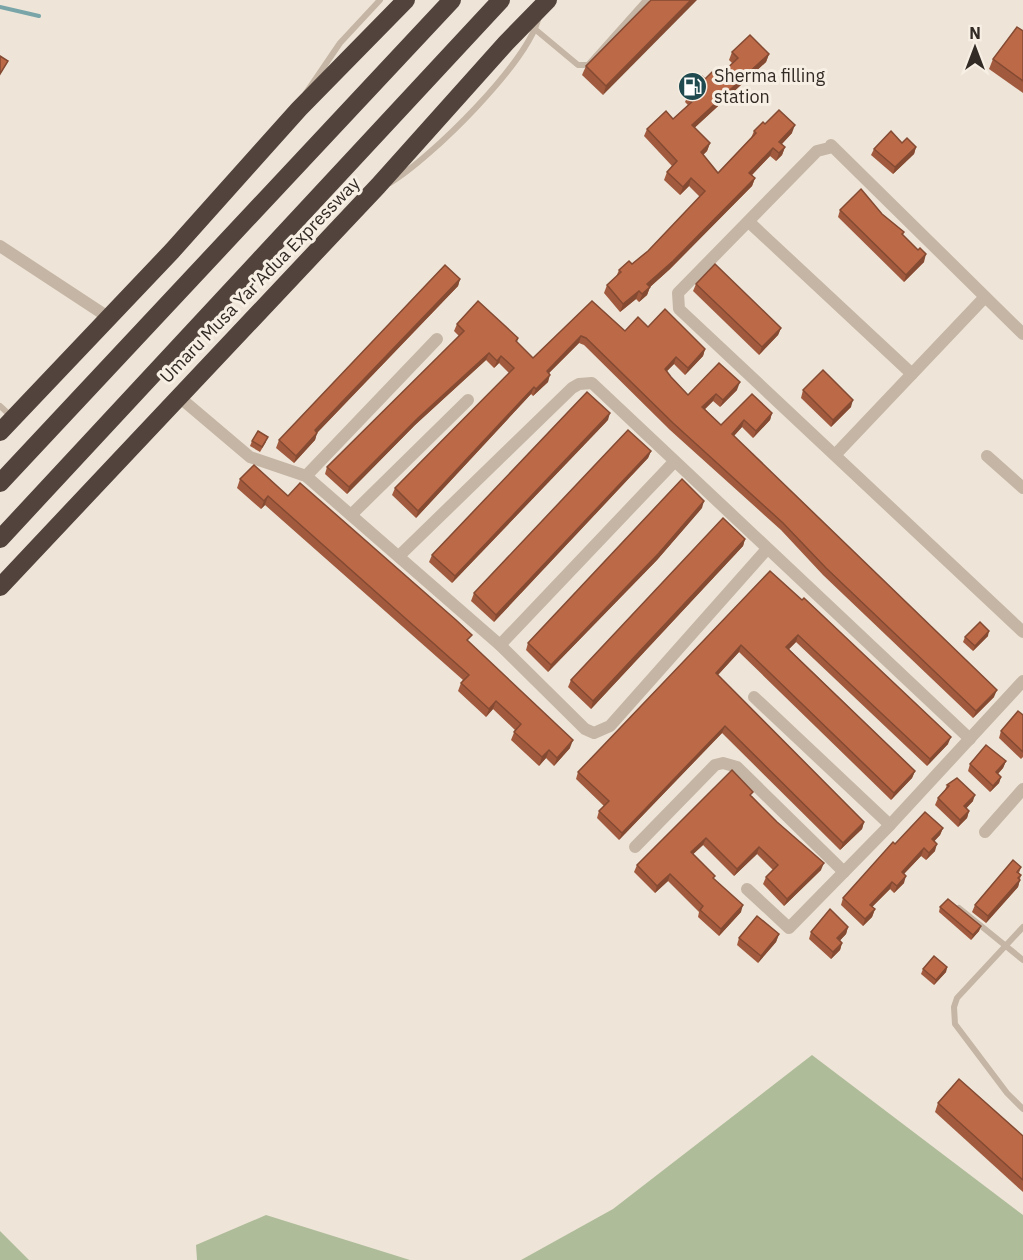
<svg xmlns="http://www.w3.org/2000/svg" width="1023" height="1260" font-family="'IBM Plex Sans',sans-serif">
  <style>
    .green { fill: #afbc99 }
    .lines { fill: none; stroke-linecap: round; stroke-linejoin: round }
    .stream { stroke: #79a5a9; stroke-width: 4 }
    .lane { stroke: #c5b5a5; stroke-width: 6 }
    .street { stroke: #c5b5a5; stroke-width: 12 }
    .highway { stroke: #52443d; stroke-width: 18 }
    .wall { fill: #a25a3e }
    .shaded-wall { fill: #844a32 }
    .building { fill: #bc6948; stroke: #844a32; stroke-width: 1.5 }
    .labels { text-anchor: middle; stroke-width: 6; stroke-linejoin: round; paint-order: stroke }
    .poi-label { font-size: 18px; fill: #312a25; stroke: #f7efe3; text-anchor: start }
    .street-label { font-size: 18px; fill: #312a25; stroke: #f7efe3 }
  </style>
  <rect width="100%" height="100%" fill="#eee5d8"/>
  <g class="green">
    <polygon points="812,1055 1023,1215 1023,1260 521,1260 613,1209"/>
    <polygon points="266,1215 410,1260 197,1260 196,1245"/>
    <polygon points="0,1231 29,1260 0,1260"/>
  </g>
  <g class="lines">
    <polyline class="stream" points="0,7 39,16"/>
    <g class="lane">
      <polyline points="536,30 578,65 588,65 646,0"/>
      <polyline points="306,93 340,43 380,0"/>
      <path d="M390,183C430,159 530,61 539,16"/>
      <polyline points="0,406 12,417"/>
      <polyline points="959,908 1023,960"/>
      <polyline points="1023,927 957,998 954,1007 955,1024 1007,1093 1023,1109"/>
    </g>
    <g class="street">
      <polyline points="749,222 912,374"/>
      <polyline points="0,246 108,317"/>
      <polyline points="1023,334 831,145 829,148 817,151 678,293 679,309 1023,632"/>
      <polyline points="178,396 250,457 306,476 500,645 585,729 594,733 610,726 767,549"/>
      <polyline points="835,455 985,297"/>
      <polyline points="987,456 1023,488"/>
      <polyline points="306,476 437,339"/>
      <polyline points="351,515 468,400"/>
      <polyline points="399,556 572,388 579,384 592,383 970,739"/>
      <polyline points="500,645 674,462"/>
      <polyline points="754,697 890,825"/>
      <polyline points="985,832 1023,789"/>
      <polyline points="635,847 715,765 723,763 737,767 844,872"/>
      <polyline points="747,889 789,928 890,825 1023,681"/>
    </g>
    <g class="highway">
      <polyline points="0,432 172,251 299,109 406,0"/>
      <polyline points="0,483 452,0"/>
      <polyline points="0,539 501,0"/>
      <polyline points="0,587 378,186 506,43 548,0"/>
    </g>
  </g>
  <g class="wall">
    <polygon points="651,0 603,95 582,75 586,66"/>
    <polygon points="1023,31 1023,93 989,69 993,59"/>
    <polygon points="732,52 769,54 766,62 694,128 710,143 707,151 703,155 718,173 751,138 754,131 765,124 792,133 782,144 785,147 782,155 776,161 770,156 752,175 755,178 752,186 670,269 650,287 647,295 639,302 636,299 620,312 604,293 607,285 616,277 619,270 632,264 648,251 700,197 689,186 680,195 664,180 667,172 672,166 644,136 647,129 673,119 688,105 685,102 693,84 705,79 717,78 733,64 729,60"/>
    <polygon points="902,143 916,147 914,154 893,174 871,155 874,149"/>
    <polygon points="840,210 882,214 904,232 903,235 924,262 904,282 838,217"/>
    <polygon points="460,279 458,286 317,433 315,440 294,463 276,448 279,440"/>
    <polygon points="696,284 781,328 778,335 759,355 693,291"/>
    <polygon points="592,301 625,331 648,327 705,349 703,356 685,375 674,364 666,372 671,377 688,395 737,390 720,407 713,401 705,409 721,425 772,413 770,420 753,438 742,427 734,436 994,697 973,718 823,575 781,530 670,430 584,345 579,343 549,373 548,382 533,396 531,394 416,518 392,495 395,488 509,373 499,363 494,368 486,360 415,425 347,494 325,474 327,467 459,336 454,331 457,324 518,338 517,342 533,358"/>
    <polygon points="803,390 851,407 831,427 801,398"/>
    <polygon points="608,420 452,583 429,562 432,555"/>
    <polygon points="252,441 266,442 260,452 250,446"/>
    <polygon points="651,451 648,458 494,622 471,601 474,593"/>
    <polygon points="240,479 288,496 469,642 570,748 554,766 546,758 539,766 511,740 515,730 493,709 486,717 458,691 461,683 463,680 265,505 261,509 237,488"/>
    <polygon points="702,508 657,560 548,672 526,650 528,643"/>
    <polygon points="745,539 743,546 591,709 568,687 571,680"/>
    <polygon points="770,571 948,744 927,766 796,642 789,649 915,771 912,778 891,800 739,652 718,675 864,822 862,829 840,850 722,733 619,840 597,818 599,811 604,806 576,779 578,772"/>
    <polygon points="988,636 973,651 963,642 965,637"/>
    <polygon points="1023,715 1023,757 1021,759 999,738 1001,731"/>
    <polygon points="1006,761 1003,768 998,774 1001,777 999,783 990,792 968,771 970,764"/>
    <polygon points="947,785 973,801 966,808 969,811 967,818 958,827 935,805 938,798 945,790"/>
    <polygon points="752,796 821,870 784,906 763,884 766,877 773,870 757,854 734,876 703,845 693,854 741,912 719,936 698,917 699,912 668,881 655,893 634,872 637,865"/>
    <polygon points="943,828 940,835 934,841 935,851 926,860 921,856 904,874 904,883 894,893 890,889 872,907 875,909 872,917 863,926 841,905 843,898 895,844"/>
    <polygon points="1021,867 1019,873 1021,875 1018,887 986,923 972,912 975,905"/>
    <polygon points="940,907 981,926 979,931 971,940 939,912"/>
    <polygon points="848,927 846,934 840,940 842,943 840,950 831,959 809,939 811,932"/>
    <polygon points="779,934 776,942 758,963 737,945 739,938"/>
    <polygon points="947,967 946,972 934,985 921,974 923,969"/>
    <polygon points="938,1103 1023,1136 1023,1192 935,1112"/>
  </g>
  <g class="shaded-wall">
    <polygon points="691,0 697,0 603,95 606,86"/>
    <polygon points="769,54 766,62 689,133 692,125"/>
    <polygon points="795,125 792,133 776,150 779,142"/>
    <polygon points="710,143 707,151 698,160 701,152"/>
    <polygon points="785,147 782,155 776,161 779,153"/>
    <polygon points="916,147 914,154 893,174 895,167"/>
    <polygon points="773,148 770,156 746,181 749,173"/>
    <polygon points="691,178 689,186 680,195 683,187"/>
    <polygon points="755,178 752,186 670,269 650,287 647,295 639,302 647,284"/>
    <polygon points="926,254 924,262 904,282 906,275"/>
    <polygon points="460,279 458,286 312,438 315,430"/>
    <polygon points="639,291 636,299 620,312 623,304"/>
    <polygon points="781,328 778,335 759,355 762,347"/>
    <polygon points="581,336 579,343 544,378 547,371"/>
    <polygon points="705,349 703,356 685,375 688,368"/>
    <polygon points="489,353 486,360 415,425 347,494 349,487 418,418"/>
    <polygon points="501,356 499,363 494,368 497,361"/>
    <polygon points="676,357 674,364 662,376 665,369"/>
    <polygon points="550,375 548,382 533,396 536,389"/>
    <polygon points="740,382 737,390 720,407 723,400"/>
    <polygon points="534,387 531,394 416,518 418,511"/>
    <polygon points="716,394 713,401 700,414 702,407"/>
    <polygon points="853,400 851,407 831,427 833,420"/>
    <polygon points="610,413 608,420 452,583 455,576"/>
    <polygon points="772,413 770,420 753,438 756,431"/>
    <polygon points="744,420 742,427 729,441 732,434"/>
    <polygon points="317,433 315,440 294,463 296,456"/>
    <polygon points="651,451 648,458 494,622 496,615"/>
    <polygon points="268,496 265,505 261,509 264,501"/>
    <polygon points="704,501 702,508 657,560 548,672 551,665"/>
    <polygon points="745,539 743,546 591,709 593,701"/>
    <polygon points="989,631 988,636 973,651 975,646"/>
    <polygon points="798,635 796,642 784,654 786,647"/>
    <polygon points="741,645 739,652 713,680 716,673"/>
    <polygon points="997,690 994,697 973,718 976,711"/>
    <polygon points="496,701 493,709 486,717 489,709"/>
    <polygon points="725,726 722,733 619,840 622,833"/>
    <polygon points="951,737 948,744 927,766 930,759"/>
    <polygon points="573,740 570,748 554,766 557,758"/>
    <polygon points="549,750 546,758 539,766 542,757"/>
    <polygon points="1006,761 1003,768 993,779 996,772"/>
    <polygon points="915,771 912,778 891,800 894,793"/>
    <polygon points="1001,777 999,783 990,792 993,786"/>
    <polygon points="975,795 973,801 962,813 964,806"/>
    <polygon points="969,811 967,818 958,827 960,820"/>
    <polygon points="864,822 862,829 840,850 843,843"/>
    <polygon points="943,828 940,835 930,846 932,839"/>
    <polygon points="706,838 703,845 688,859 691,852"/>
    <polygon points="937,844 935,851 926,860 929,853"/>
    <polygon points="759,847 757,854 734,876 737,869"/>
    <polygon points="924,848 921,856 899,879 902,872"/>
    <polygon points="824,863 821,870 784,906 787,899"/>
    <polygon points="670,874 668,881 655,893 657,886"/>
    <polygon points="906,876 904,883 894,893 897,886"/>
    <polygon points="1020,880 1018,887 986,923 988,916"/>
    <polygon points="892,882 890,889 867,912 870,905"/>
    <polygon points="743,905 741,912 719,936 721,929"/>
    <polygon points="875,909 872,917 863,926 865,919"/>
    <polygon points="981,926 979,931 971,940 973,935"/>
    <polygon points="848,927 846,934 835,946 837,938"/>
    <polygon points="779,934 776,942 758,963 761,956"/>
    <polygon points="842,943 840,950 831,959 833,952"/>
    <polygon points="947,967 946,972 934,985 936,980"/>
  </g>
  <g class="building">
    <polygon points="651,0 691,0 606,86 586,66"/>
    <polygon points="1017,27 1023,31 1023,81 993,59"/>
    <polygon points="750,35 769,54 692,125 710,143 701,152 718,173 756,133 754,131 763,122 765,124 779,110 795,125 779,142 785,147 779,153 773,148 749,173 755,178 673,261 647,284 650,287 642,294 639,291 623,304 607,285 621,272 619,270 629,261 632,264 648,251 705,191 691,178 683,187 667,172 677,161 647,129 666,111 673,119 694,100 688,94 696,87 693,84 702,76 705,79 712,72 717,78 738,58 732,52"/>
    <polygon points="0,56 8,61 0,74"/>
    <polygon points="891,131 902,143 907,138 916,147 895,167 874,149"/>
    <polygon points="861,189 882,214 904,232 902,234 918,250 920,248 926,254 906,275 840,210"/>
    <polygon points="715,264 781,328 762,347 696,284"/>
    <polygon points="445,265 460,279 315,430 317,433 296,456 279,440"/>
    <polygon points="478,301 518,338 516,341 533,358 592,301 625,331 638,317 648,327 665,309 705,349 688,368 676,357 665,369 671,377 688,395 719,363 740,382 723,400 716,394 702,407 721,425 752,394 772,413 756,431 744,420 732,434 997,690 976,711 826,568 783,523 673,423 586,338 581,336 547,371 550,375 536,389 534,387 418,511 395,488 514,368 501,356 497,361 489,353 418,418 349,487 327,467 464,331 457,324"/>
    <polygon points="823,370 853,400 833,420 803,390"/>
    <polygon points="587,392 610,413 455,576 432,555"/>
    <polygon points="628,430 651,451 496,615 474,593"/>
    <polygon points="258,431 268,437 262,447 252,441"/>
    <polygon points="254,465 288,496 300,483 456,620 472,635 467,640 573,740 557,758 549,750 542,757 514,732 521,724 496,701 489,709 461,683 469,675 268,496 264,501 240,479"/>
    <polygon points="682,479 704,501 659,553 551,665 528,643"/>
    <polygon points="723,518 745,539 593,701 571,680"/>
    <polygon points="770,571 802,600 804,598 951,737 930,759 798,635 786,647 915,771 894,793 741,645 716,673 864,822 843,843 725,726 622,833 599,811 609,801 578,772"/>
    <polygon points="980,622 989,631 975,646 965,637"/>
    <polygon points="1018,711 1023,715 1023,752 1001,731"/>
    <polygon points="986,745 1006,761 996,772 1001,777 993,786 970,764"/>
    <polygon points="732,770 753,792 750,795 777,822 824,863 787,899 766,877 778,865 759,847 737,869 706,838 691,852 715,876 713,878 743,905 721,929 700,910 703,906 670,874 657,886 637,865"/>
    <polygon points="957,778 975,795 964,806 969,811 960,820 938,798 949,786 947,785"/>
    <polygon points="925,812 943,828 932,839 937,844 929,853 924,848 902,872 906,876 897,886 892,882 870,905 875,909 865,919 843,898 893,842 895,844"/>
    <polygon points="1013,860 1021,867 1017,872 1021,875 1018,878 1020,880 988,916 975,905"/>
    <polygon points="948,899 981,926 973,935 940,907"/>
    <polygon points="830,909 848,927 837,938 842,943 833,952 811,932"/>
    <polygon points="757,916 779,934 761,956 739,938"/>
    <polygon points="934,956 947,967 936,980 923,969"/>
    <polygon points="959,1079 1023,1136 1023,1180 938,1103"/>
  </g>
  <defs>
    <symbol id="fuel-disc" viewBox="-11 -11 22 22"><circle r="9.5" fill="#1f4a4f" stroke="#f7efe3"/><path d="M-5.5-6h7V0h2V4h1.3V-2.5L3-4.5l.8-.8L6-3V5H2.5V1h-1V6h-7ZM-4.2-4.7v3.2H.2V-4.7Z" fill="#fff"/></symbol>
  </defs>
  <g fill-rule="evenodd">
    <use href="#fuel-disc" x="676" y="70" width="33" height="33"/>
  </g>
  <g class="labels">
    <g class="poi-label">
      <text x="714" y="82">Sherma filling<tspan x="714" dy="21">station</tspan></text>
    </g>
    <g class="street-label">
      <text transform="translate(260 280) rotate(-46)" y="6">Umaru Musa Yar'Adua Expressway</text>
    </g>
  </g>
  <g transform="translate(975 48)" stroke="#f7efe3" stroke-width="4.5" paint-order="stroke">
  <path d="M0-4.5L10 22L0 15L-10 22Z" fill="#312a25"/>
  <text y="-9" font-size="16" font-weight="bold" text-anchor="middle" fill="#312a25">N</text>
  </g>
</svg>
